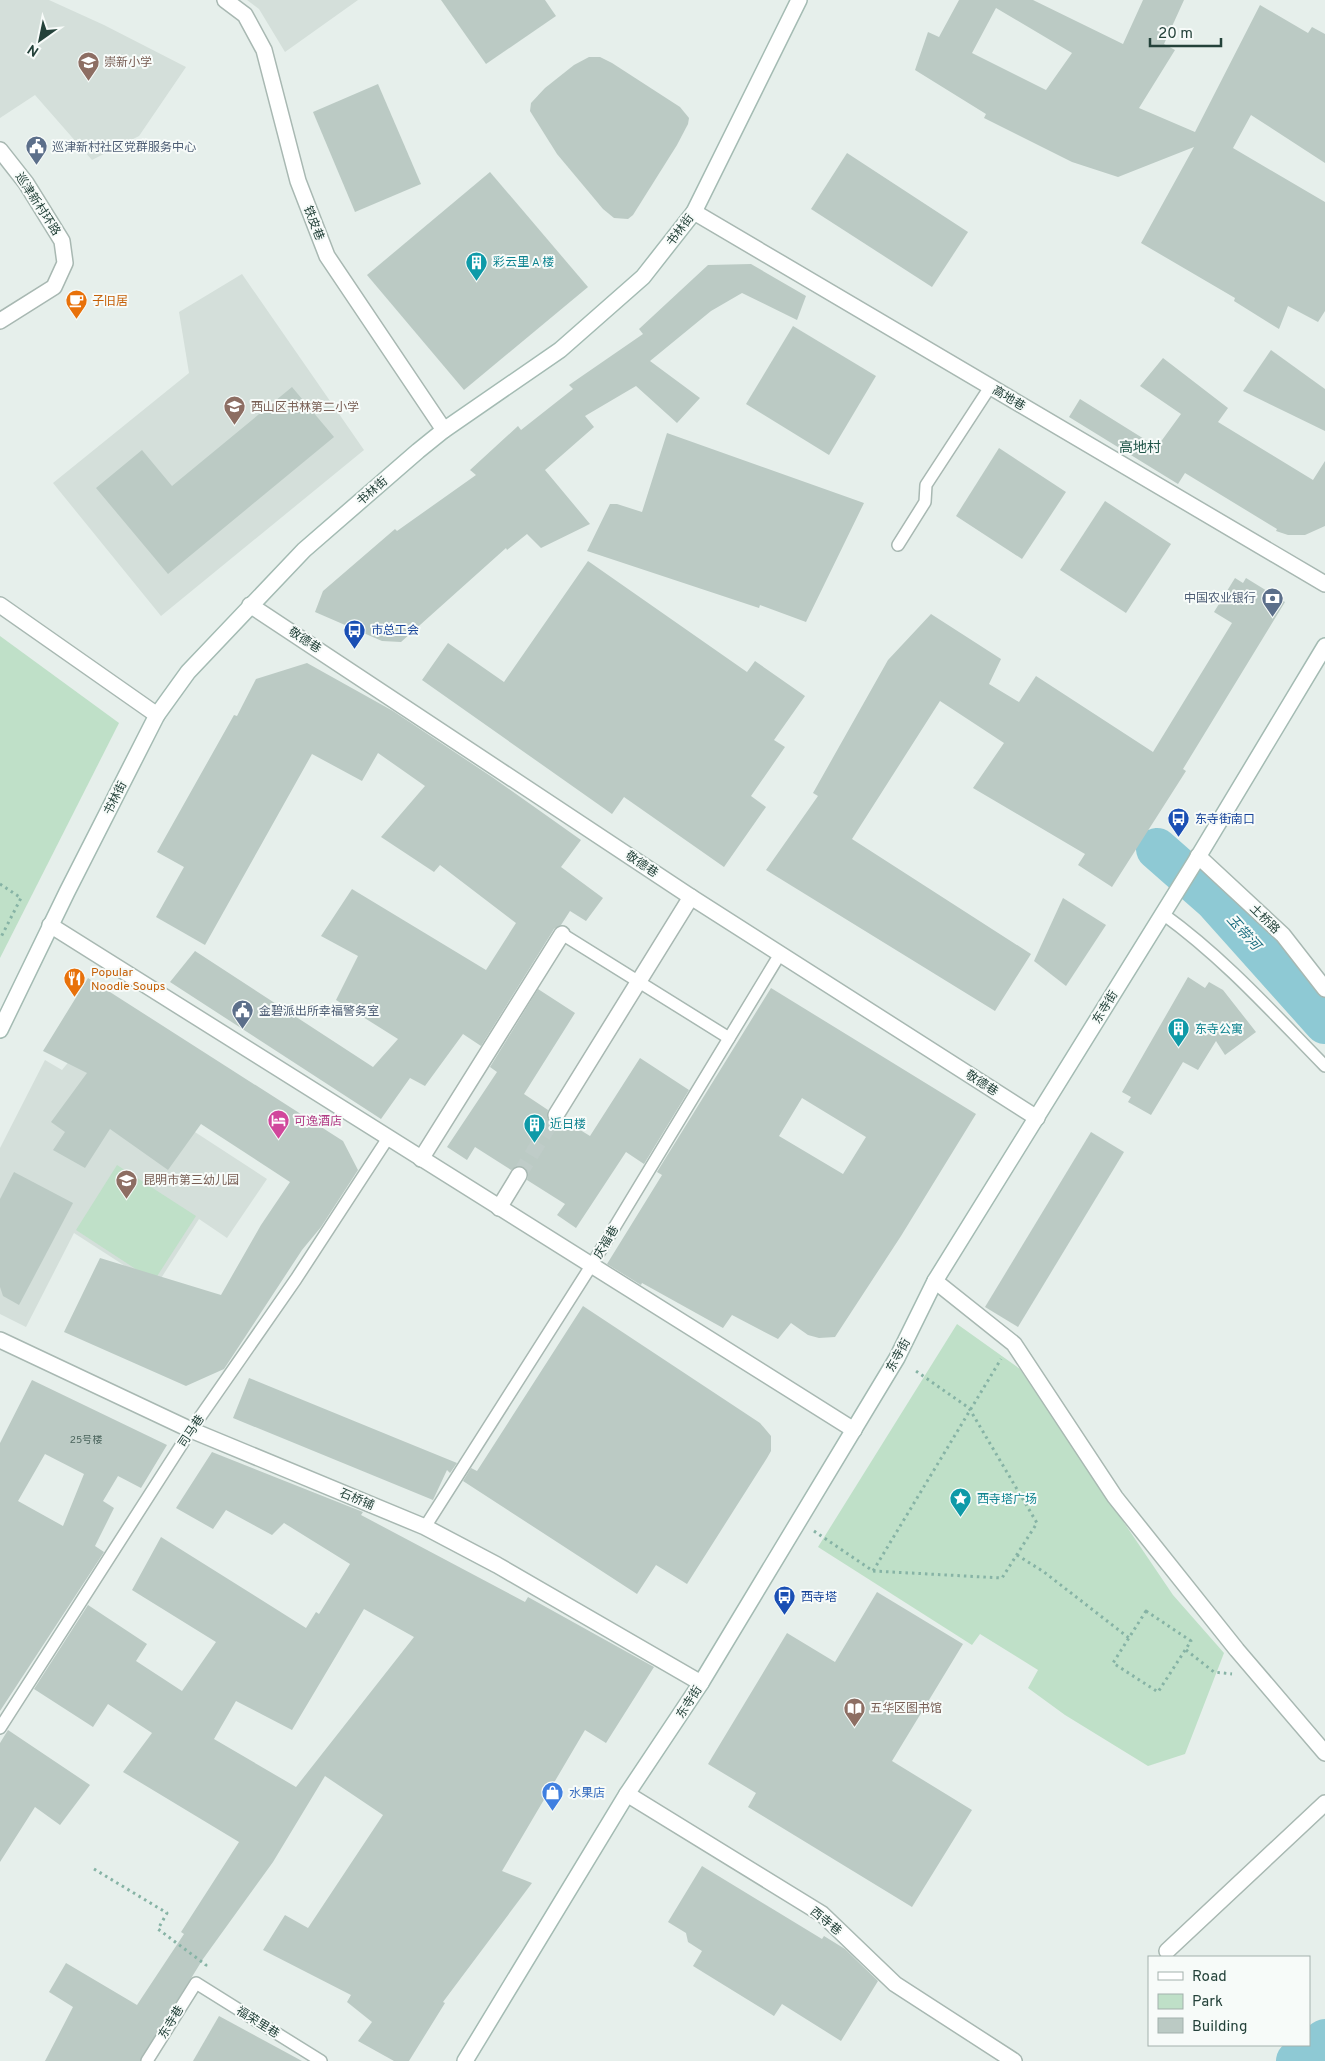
<svg xmlns="http://www.w3.org/2000/svg" width="1325" height="2061" font-family="Overpass,'Noto Sans SC',sans-serif">
  <style>
    .built { fill: #d4dfda }
    .green { fill: #bfe0c8 }
    .lines { fill: none; stroke-linecap: round; stroke-linejoin: round }
    .river { stroke: #8ec9d4; stroke-width: 42 }
    .building { fill: #bbcac4; fill-rule: evenodd }
    .street-tunnel { stroke: #bfccc8; stroke-width: 15; stroke-dasharray: 15 8; stroke-linecap: butt }
    .lane-casing { stroke: #a8b8b2; stroke-width: 14 }
    .street-casing { stroke: #a8b8b2; stroke-width: 18 }
    .secondary-casing { stroke: #a4bbb3; stroke-width: 18 }
    .path { stroke: #86b3a5; stroke-width: 3; stroke-dasharray: 2.5 4; stroke-linecap: butt }
    .lane { stroke: #fff; stroke-width: 11 }
    .street { stroke: #fff; stroke-width: 15 }
    .secondary { stroke: #fff; stroke-width: 15 }
    .labels { text-anchor: middle; stroke-width: 4; stroke-linejoin: round; paint-order: stroke }
    .number-label { font-size: 10px; fill: #4a645c }
    .education-label { font-size: 12px; fill: #785e54; stroke: #f7fbf9; text-anchor: start }
    .service-label { font-size: 12px; fill: #4e5e75; stroke: #f7fbf9; text-anchor: start }
    .street-label { font-size: 12px; fill: #24423a; stroke: #f7fbf9 }
    .culture-label { font-size: 12px; fill: #0d838f; stroke: #f7fbf9; text-anchor: start }
    .food-label { font-size: 12px; fill: #c56008; stroke: #f7fbf9; text-anchor: start }
    .transit-label { font-size: 12px; fill: #164399; stroke: #f7fbf9; text-anchor: start }
    .hotel-label { font-size: 12px; fill: #b23c85; stroke: #f7fbf9; text-anchor: start }
    .shop-label { font-size: 12px; fill: #366cbe; stroke: #f7fbf9; text-anchor: start }
    .neighbourhood-label { font-size: 14px; fill: #1f5548; stroke: #f7fbf9 }
    .water-label { font-size: 14px; font-style: italic; fill: #1c6f80; stroke: #f7fbf9 }
  </style>
  <rect width="100%" height="100%" fill="#e6efeb"/>
  <g class="built">
    <polygon points="0,0 49,0 104,25 186,67 139,136 92,160 35,95 0,118"/>
    <polygon points="247,0 358,0 285,52 259,9"/>
    <polygon points="242,274 364,450 161,616 53,483 189,373 179,312"/>
    <polygon points="75,1054 267,1179 227,1238 199,1219 156,1286 74,1233 26,1327 0,1314 0,1148 45,1060 62,1070"/>
  </g>
  <g class="green">
    <polygon points="0,636 119,723 0,958"/>
    <polygon points="117,1165 196,1216 154,1281 76,1230"/>
    <polygon points="957,1324 1020,1369 1173,1595 1224,1653 1185,1754 1148,1766 1065,1715 1028,1688 1038,1670 980,1634 972,1645 818,1547"/>
  </g>
  <g class="lines">
    <g class="river">
      <polyline points="1157,849 1215,900 1325,1023"/>
      <polyline points="1297,2061 1325,2040"/>
    </g>
  </g>
  <g class="building">
    <polygon points="441,0 545,0 556,16 486,64"/>
    <path d="M959,0H1033L1123,44L1143,0H1184L1164,44L1175,50L1139,108L1195,132L1260,5L1308,33L1312,27L1325,34V163L1251,115L1233,148L1325,202V311L1318,322L1288,306L1279,329L1234,301L1235,298L1141,243L1194,147L1118,177L1072,162L984,118L986,114L915,70L928,32L939,37ZM996,8L1072,53L1046,90L972,53Z"/>
    <polygon points="589,57 600,57 612,63 680,107 689,118 688,124 677,145 633,215 628,219 614,218 603,209 557,154 530,111 531,103 545,88 574,65"/>
    <polygon points="378,84 421,184 355,212 313,112"/>
    <polygon points="847,153 968,232 932,287 811,209"/>
    <polygon points="490,172 588,287 464,390 367,275"/>
    <polygon points="751,264 806,296 797,320 742,293 711,311 650,361 700,398 677,423 636,386 585,416 594,427 545,470 590,524 541,548 527,534 507,550 506,548 401,642 382,641 315,612 323,591 395,529 397,531 476,475 470,470 518,426 521,430 573,389 569,385 643,334 639,329 708,265"/>
    <polygon points="793,326 876,376 829,455 746,404"/>
    <polygon points="1271,350 1325,389 1325,431 1243,391"/>
    <polygon points="1163,358 1228,408 1218,422 1313,480 1325,461 1325,526 1305,535 1288,535 1276,531 1277,529 1185,473 1178,484 1069,417 1080,399 1157,447 1181,414 1140,386"/>
    <polygon points="292,387 334,437 168,574 96,488 142,450 172,486"/>
    <polygon points="667,433 864,503 806,622 760,605 759,608 587,551 610,504 617,504 642,512"/>
    <polygon points="999,448 1066,492 1022,559 956,516"/>
    <polygon points="1105,501 1171,544 1126,613 1060,570"/>
    <polygon points="588,561 747,672 755,661 805,696 774,740 785,747 751,796 766,807 724,867 624,797 612,814 422,680 448,643 504,682"/>
    <polygon points="1235,578 1243,583 1246,578 1285,602 1183,769 1186,771 1112,887 1078,865 1085,854 973,788 1004,743 940,701 852,839 1031,954 995,1011 766,870 818,796 813,793 888,660 931,614 1001,659 989,684 1019,702 1036,676 1153,752 1232,623 1214,612"/>
    <polygon points="307,663 393,711 492,777 581,840 561,867 603,898 586,921 570,911 561,925 554,929 481,1046 463,1034 425,1086 410,1078 381,1119 170,982 195,951 373,1067 398,1039 336,1000 358,956 321,936 352,889 486,970 516,923 440,865 434,872 381,837 425,786 378,753 362,781 312,754 205,945 156,917 184,867 157,852 234,715 237,716 256,679"/>
    <polygon points="1063,898 1106,925 1066,986 1034,961"/>
    <polygon points="1188,977 1205,988 1209,982 1223,990 1256,1032 1225,1055 1216,1041 1198,1070 1183,1062 1151,1115 1128,1102 1131,1097 1122,1092"/>
    <polygon points="88,978 343,1141 358,1170 321,1227 302,1250 224,1369 186,1386 64,1332 100,1258 221,1295 261,1225 290,1182 201,1124 168,1170 110,1129 85,1168 53,1150 65,1132 51,1122 87,1073 43,1051"/>
    <path d="M771,988L976,1114L901,1236L835,1337L819,1338L808,1335L791,1323L778,1339L732,1315L723,1328L642,1283L641,1285L607,1264L662,1175L657,1172ZM802,1098L866,1137L843,1174L779,1136Z"/>
    <polygon points="538,989 575,1013 524,1094 548,1110 547,1115 551,1123 556,1124 564,1120 590,1136 640,1058 689,1090 644,1164 626,1152 576,1228 557,1215 565,1204 527,1180 528,1175 524,1167 519,1166 511,1170 475,1147 467,1160 447,1147 497,1072 490,1067"/>
    <polygon points="1091,1132 1124,1152 1018,1327 985,1307"/>
    <polygon points="14,1172 73,1203 19,1305 3,1296 0,1287 0,1199"/>
    <polygon points="583,1306 760,1423 771,1436 771,1451 767,1458 687,1584 656,1565 637,1594 463,1481 471,1468 477,1471"/>
    <polygon points="249,1378 403,1441 457,1463 450,1473 447,1470 433,1500 233,1418"/>
    <path d="M32,1380L167,1445L141,1488L118,1476L103,1501L114,1508L95,1546L104,1552L0,1711V1443ZM45,1454L84,1474L63,1526L18,1501Z"/>
    <path d="M212,1452L363,1512L361,1515L525,1602L528,1597L654,1667L606,1743L585,1730L502,1871L532,1883L443,2002L445,2003L409,2061H394L358,2041L372,2022L347,2002L351,1995L263,1950L285,1915L308,1928L383,1815L325,1776L273,1862L203,1959L140,2061H45L73,2007L49,1992L66,1963L137,2005L184,1934L181,1932L239,1842L123,1772L152,1733L108,1704L93,1727L34,1689L88,1605L147,1644L136,1661L182,1691L216,1642L132,1590L161,1537L306,1628L316,1612L319,1614L350,1564L284,1523L272,1535L226,1510L213,1529L176,1508ZM364,1609L414,1637L296,1787L214,1739L236,1701L292,1730Z"/>
    <polygon points="877,1592 963,1644 892,1761 972,1810 912,1907 748,1807 756,1793 708,1764 787,1633 835,1662"/>
    <polygon points="8,1730 90,1785 60,1825 35,1807 0,1862 0,1743"/>
    <polygon points="702,1866 822,1939 824,1936 845,1949 878,1981 841,2041 782,2004 774,2016 693,1966 702,1951 688,1942 686,1933 668,1922"/>
    <polygon points="219,2016 302,2061 193,2061"/>
  </g>
  <g class="lines">
    <polyline class="street-tunnel" points="519,1175 556,1115"/>
    <defs>
      <g id="lane">
        <polyline points="898,545 925,502 926,485 990,387"/>
        <path d="M1163,914C1225,959 1272,1012 1325,1066"/>
        <polyline points="562,934 729,1038"/>
        <polyline points="425,1527 591,1266 780,954"/>
        <polyline points="0,1728 191,1430 296,1279 388,1138"/>
        <polyline points="147,2061 196,1983 321,2061"/>
      </g>
      <g id="street">
        <polyline points="225,0 245,15 264,50 298,181 327,256 444,430"/>
        <polyline points="0,150 26,183 62,241 65,263 54,287 0,321"/>
        <polyline points="694,212 1325,584"/>
        <polyline points="0,605 157,715"/>
        <polyline points="250,605 691,897 1037,1118"/>
        <polyline points="1198,856 1283,935 1325,989"/>
        <polyline points="50,925 854,1430"/>
        <polyline points="556,1115 691,897"/>
        <polyline points="421,1159 562,934"/>
        <polyline points="499,1208 519,1175"/>
        <polyline points="935,1281 1014,1344 1115,1497 1237,1650 1325,1753"/>
        <polyline points="0,1340 191,1430 425,1527 497,1565 701,1683"/>
        <polyline points="627,1794 822,1914 895,1984 1014,2061"/>
        <polyline points="1167,1951 1325,1803"/>
      </g>
      <g id="secondary">
        <polyline points="0,1030 67,892 157,715 188,672 304,550 418,451 444,430 560,350 643,277 694,212 799,0"/>
        <polyline points="465,2061 627,1794 701,1683 897,1358 935,1281 1195,862 1325,646"/>
      </g>
    </defs>
    <use href="#lane" class="lane-casing"/>
    <use href="#street" class="street-casing"/>
    <use href="#secondary" class="secondary-casing"/>
    <g class="path">
      <polyline points="0,884 21,898 0,939"/>
      <polyline points="814,1531 873,1571 1001,1359"/>
      <polyline points="1017,1555 1044,1572 1129,1638"/>
      <polyline points="873,1571 1002,1578 1037,1523 969,1408 913,1369"/>
      <polygon points="1146,1611 1191,1641 1158,1692 1113,1663"/>
      <polyline points="1186,1650 1214,1672 1232,1674"/>
      <polyline points="94,1869 167,1913 158,1929 206,1965 205,1968"/>
    </g>
    <use href="#lane" class="lane"/>
    <use href="#street" class="street"/>
    <use href="#secondary" class="secondary"/>
  </g>
  <defs>
    <symbol id="university-pin" viewBox="-11 -11 22 30"><path d="M0 17L-7.5 6A9.5 9.5 0 1 1 7.5 6Z" fill="#8d6e63" stroke="#f7fbf9"/><path d="M0-5L7-2L0 1L-7-2ZM-4 1L0 2.5L4 1V4Q0 6-4 4Z" fill="#fff"/></symbol>
    <symbol id="civic-pin" viewBox="-11 -11 22 30"><path d="M0 17L-7.5 6A9.5 9.5 0 1 1 7.5 6Z" fill="#5c6f8a" stroke="#f7fbf9"/><path d="M-.6-6.5H3V-4.5H.6V-3L4-1V1h2V6H-6V1h2V-1L-.6-3ZM-1.2 2.5V6h2.4V2.5Z" fill="#fff"/></symbol>
    <symbol id="building-pin" viewBox="-11 -11 22 30"><path d="M0 17L-7.5 6A9.5 9.5 0 1 1 7.5 6Z" fill="#0f9aa8" stroke="#f7fbf9"/><path d="M-4-6H4V6H1V3H-1V6H-4ZM-2.5-4.3h1.7v1.8h-1.7ZM.8-4.3h1.7v1.8H.8ZM-2.5-1h1.7V.8h-1.7ZM.8-1h1.7V.8H.8Z" fill="#fff"/></symbol>
    <symbol id="cafe-pin" viewBox="-11 -11 22 30"><path d="M0 17L-7.5 6A9.5 9.5 0 1 1 7.5 6Z" fill="#e8710a" stroke="#f7fbf9"/><path d="M-5.5-4.5H6V0H3Q3 3.5 0 3.5H-2.5Q-5.5 3.5-5.5 0ZM3-3.2v2h1.7v-2ZM-6 4.5H4V6H-6Z" fill="#fff"/></symbol>
    <symbol id="school-pin" viewBox="-11 -11 22 30"><path d="M0 17L-7.5 6A9.5 9.5 0 1 1 7.5 6Z" fill="#8d6e63" stroke="#f7fbf9"/><path d="M0-5L7-2L0 1L-7-2ZM-4 1L0 2.5L4 1V4Q0 6-4 4Z" fill="#fff"/></symbol>
    <symbol id="bank-pin" viewBox="-11 -11 22 30"><path d="M0 17L-7.5 6A9.5 9.5 0 1 1 7.5 6Z" fill="#5c6f8a" stroke="#f7fbf9"/><path d="M-6-4H6V4H-6ZM0-2.3a2.3 2.3 0 1 0 0 4.6a2.3 2.3 0 1 0 0-4.6Z" fill="#fff"/></symbol>
    <symbol id="bus-pin" viewBox="-11 -11 22 30"><path d="M0 17L-7.5 6A9.5 9.5 0 1 1 7.5 6Z" fill="#1a4fb4" stroke="#f7fbf9"/><path d="M-5-6H5V4H4V6H2V4H-2V6H-4V4H-5ZM-3.5-4V0h7V-4ZM-3.5 1.2v1.5H-2V1.2ZM2 1.2v1.5H3.5V1.2Z" fill="#fff"/></symbol>
    <symbol id="restaurant-pin" viewBox="-11 -11 22 30"><path d="M0 17L-7.5 6A9.5 9.5 0 1 1 7.5 6Z" fill="#e8710a" stroke="#f7fbf9"/><path d="M-5-6h1v4h1v-4h1v4h1v-4h1v5L-1.5 .5V6h-2V.5L-5-1ZM5-6V6H3V1.5H1.5Q1.5-4 5-6Z" fill="#fff"/></symbol>
    <symbol id="hotel-pin" viewBox="-11 -11 22 30"><path d="M0 17L-7.5 6A9.5 9.5 0 1 1 7.5 6Z" fill="#d1479c" stroke="#f7fbf9"/><path d="M-6-4.5h1.5V1H6V5H4.5V3h-9V5H-6ZM-4 0a1.8 1.8 0 1 1 3.6 0ZM.5 0V-2.5h3Q6-2.5 6 0Z" fill="#fff"/></symbol>
    <symbol id="sight-pin" viewBox="-11 -11 22 30"><path d="M0 17L-7.5 6A9.5 9.5 0 1 1 7.5 6Z" fill="#0f9aa8" stroke="#f7fbf9"/><path d="M0-6L1.8-2.2L6-1.7L2.9 1.2L3.7 5.4L0 3.3L-3.7 5.4L-2.9 1.2L-6-1.7L-1.8-2.2Z" fill="#fff"/></symbol>
    <symbol id="library-pin" viewBox="-11 -11 22 30"><path d="M0 17L-7.5 6A9.5 9.5 0 1 1 7.5 6Z" fill="#8d6e63" stroke="#f7fbf9"/><path d="M-6-4Q-3-5.5-.7-3.5V5Q-3 3-6 4ZM6-4Q3-5.5 .7-3.5V5Q3 3 6 4Z" fill="#fff"/></symbol>
    <symbol id="shop-pin" viewBox="-11 -11 22 30"><path d="M0 17L-7.5 6A9.5 9.5 0 1 1 7.5 6Z" fill="#3f7fe0" stroke="#f7fbf9"/><path d="M-5-2.5h2.3a2.7 3.5 0 0 1 5.4 0H5L5.5 6h-11ZM-1.5-2.5h3a1.5 2.3 0 0 0-3 0Z" fill="#fff"/></symbol>
  </defs>
  <g fill-rule="evenodd">
    <use href="#university-pin" x="76" y="50" width="25" height="34"/>
    <use href="#civic-pin" x="24" y="134" width="25" height="34"/>
    <use href="#building-pin" x="464" y="250" width="25" height="34"/>
    <use href="#cafe-pin" x="64" y="288" width="25" height="34"/>
    <use href="#school-pin" x="222" y="394" width="25" height="34"/>
    <use href="#bank-pin" x="1260" y="586" width="25" height="34"/>
    <use href="#bus-pin" x="342" y="618" width="25" height="34"/>
    <use href="#bus-pin" x="1166" y="806" width="25" height="34"/>
    <use href="#restaurant-pin" x="62" y="966" width="25" height="34"/>
    <use href="#civic-pin" x="230" y="998" width="25" height="34"/>
    <use href="#building-pin" x="1166" y="1016" width="25" height="34"/>
    <use href="#hotel-pin" x="266" y="1108" width="25" height="34"/>
    <use href="#building-pin" x="522" y="1112" width="25" height="34"/>
    <use href="#school-pin" x="114" y="1168" width="25" height="34"/>
    <use href="#sight-pin" x="948" y="1486" width="25" height="34"/>
    <use href="#bus-pin" x="772" y="1584" width="25" height="34"/>
    <use href="#library-pin" x="842" y="1696" width="25" height="34"/>
    <use href="#shop-pin" x="540" y="1780" width="25" height="34"/>
  </g>
  <g class="labels">
    <g class="number-label">
      <text x="86" y="1443">25号楼</text>
    </g>
    <g class="education-label">
      <text x="104" y="66">崇新小学</text>
      <text x="251" y="411">西山区书林第二小学</text>
      <text x="143" y="1184">昆明市第三幼儿园</text>
      <text x="870" y="1712">五华区图书馆</text>
    </g>
    <g class="service-label">
      <text x="52" y="151">巡津新村社区党群服务中心</text>
      <text x="1256" y="602" text-anchor="end">中国农业银行</text>
      <text x="259" y="1015">金碧派出所幸福警务室</text>
    </g>
    <g class="street-label">
      <text transform="translate(38 204) rotate(57)" y="4">巡津新村环路</text>
      <text transform="translate(314 223) rotate(69)" y="4">铁皮巷</text>
      <text transform="translate(680 230) rotate(-53)" y="4">书林街</text>
      <text transform="translate(1009 398) rotate(31)" y="4">高地巷</text>
      <text transform="translate(372 491) rotate(-41)" y="4">书林街</text>
      <text transform="translate(305 640) rotate(33)" y="4">敬德巷</text>
      <text transform="translate(115 798) rotate(-63)" y="4">书林街</text>
      <text transform="translate(642 864) rotate(34)" y="4">敬德巷</text>
      <text transform="translate(1265 919) rotate(44)" y="4">土桥路</text>
      <text transform="translate(1105 1007) rotate(-58)" y="4">东寺街</text>
      <text transform="translate(982 1083) rotate(33)" y="4">敬德巷</text>
      <text transform="translate(606 1242) rotate(-59)" y="4">庆福巷</text>
      <text transform="translate(898 1355) rotate(-61)" y="4">东寺街</text>
      <text transform="translate(191 1431) rotate(-56)" y="4">司马巷</text>
      <text transform="translate(357 1499) rotate(23)" y="4">石桥铺</text>
      <text transform="translate(689 1702) rotate(-57)" y="4">东寺街</text>
      <text transform="translate(826 1921) rotate(39)" y="4">西寺巷</text>
      <text transform="translate(171 2022) rotate(-58)" y="4">东寺巷</text>
      <text transform="translate(258 2022) rotate(32)" y="4">福荣里巷</text>
    </g>
    <g class="culture-label">
      <text x="493" y="266">彩云里 A 楼</text>
      <text x="1195" y="1033">东寺公寓</text>
      <text x="550" y="1128">近日楼</text>
      <text x="977" y="1503">西寺塔广场</text>
    </g>
    <g class="food-label">
      <text x="92" y="305">子旧居</text>
      <text x="91" y="976">Popular<tspan x="91" dy="14">Noodle Soups</tspan></text>
    </g>
    <g class="transit-label">
      <text x="371" y="634">市总工会</text>
      <text x="1195" y="823">东寺街南口</text>
      <text x="801" y="1601">西寺塔</text>
    </g>
    <g class="hotel-label">
      <text x="294" y="1125">可逸酒店</text>
    </g>
    <g class="shop-label">
      <text x="569" y="1797">水果店</text>
    </g>
    <g class="neighbourhood-label">
      <text x="1140" y="452">高地村</text>
    </g>
    <g class="water-label">
      <text transform="translate(1244 932) rotate(48)" y="5">玉带河</text>
    </g>
  </g>
  <rect x="1148" y="1956" width="162" height="90" fill="#f7fbf9" stroke="#a3b1ad"/>
  <rect x="1158" y="1972" width="25" height="8" fill="#ffffff" stroke="#a3b1ad"/>
  <text x="1192" y="1981" font-size="15" fill="#24423a">Road</text>
  <rect x="1158" y="1994" width="25" height="15" fill="#bfe0c8" stroke="#a3b1ad"/>
  <text x="1192" y="2006" font-size="15" fill="#24423a">Park</text>
  <rect x="1158" y="2018" width="25" height="15" fill="#bbcac4" stroke="#a3b1ad"/>
  <text x="1192" y="2031" font-size="15" fill="#24423a">Building</text>
  <g transform="translate(40 40) rotate(213)" stroke="#f7fbf9" stroke-width="4" paint-order="stroke">
  <path d="M0-4L9 19L0 12L-9 19Z" fill="#24423a"/>
  <text y="-8" font-size="14" font-weight="bold" text-anchor="middle" fill="#24423a">N</text>
  </g>
  <path d="M1150 38v8h71v-8" fill="none" stroke="#24423a" stroke-width="2.5"/>
  <text x="1158" y="38" font-size="15" fill="#24423a" stroke="#f7fbf9" stroke-width="4" paint-order="stroke">20 m</text>
</svg>
